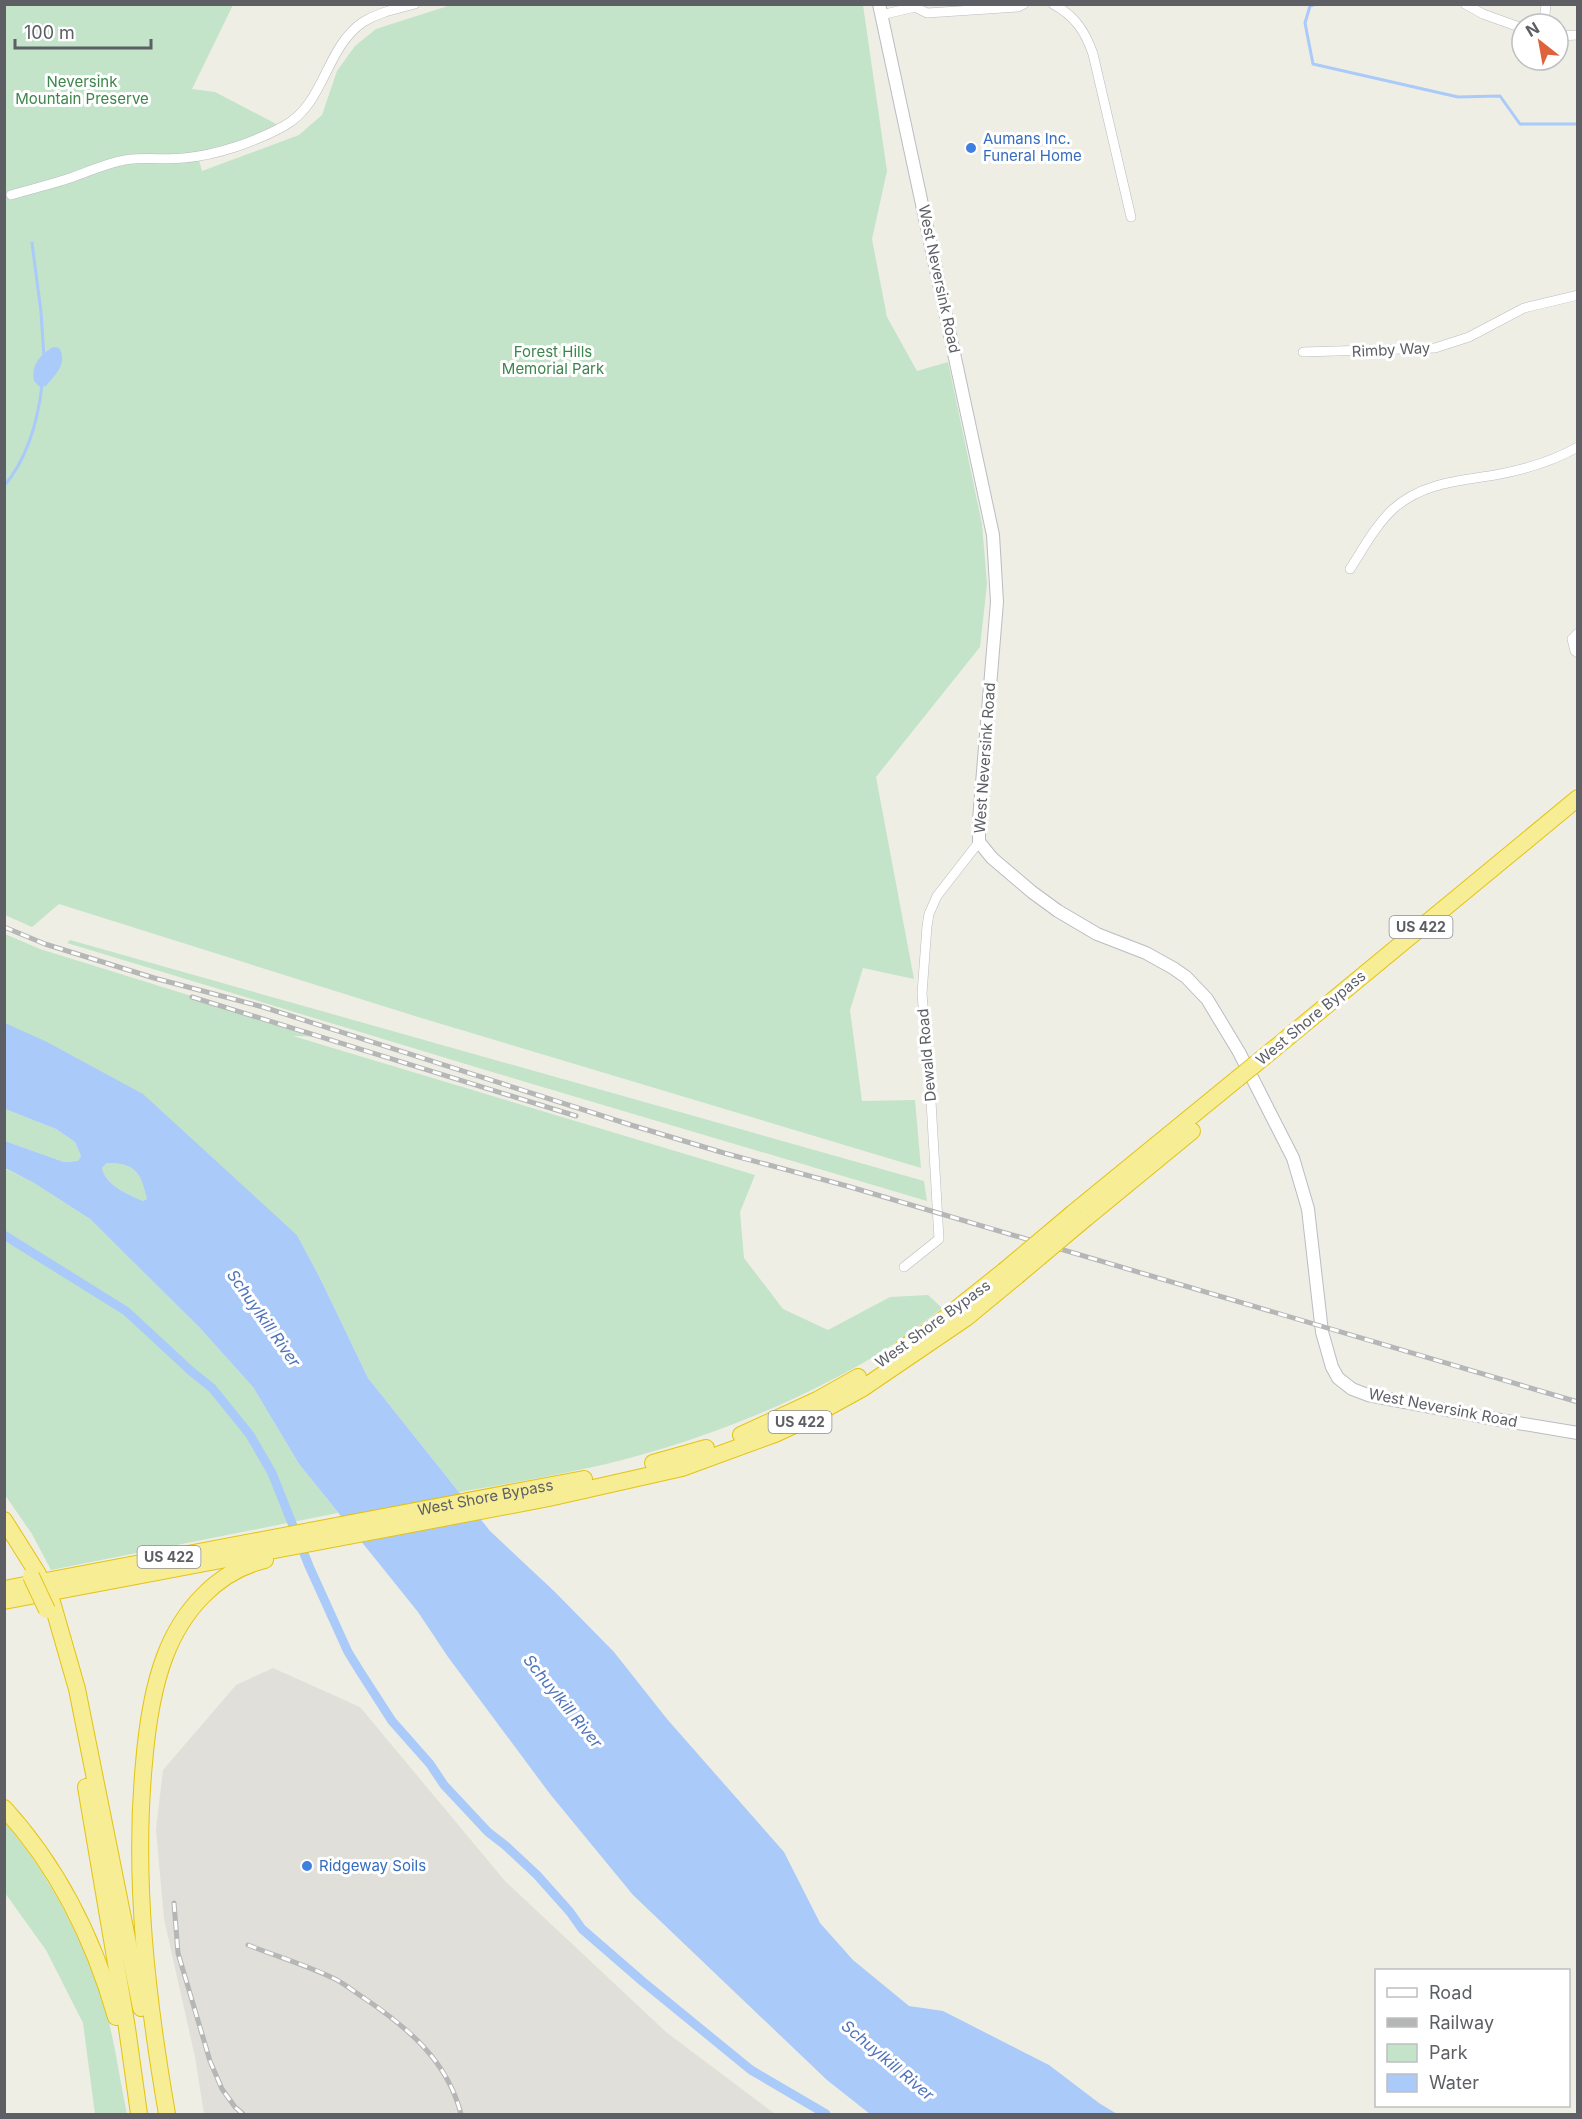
<svg xmlns="http://www.w3.org/2000/svg" width="1582" height="2119" font-family="Inter,sans-serif">
  <style>
    .industrial { fill: #e0dfd9 }
    .green { fill: #c3e4c9 }
    .water { fill: #aacaf9; fill-rule: evenodd }
    .lines { fill: none; stroke-linecap: round; stroke-linejoin: round }
    .stream { stroke: #aacaf9; stroke-width: 3 }
    .canal { stroke: #aacaf9; stroke-width: 9 }
    .street-casing { stroke: #babbc0; stroke-width: 10 }
    .secondary-casing { stroke: #babcc2; stroke-width: 14 }
    .highway-casing { stroke: #e4c310; stroke-width: 18 }
    .street { stroke: #fff; stroke-width: 9 }
    .secondary { stroke: #fff; stroke-width: 12 }
    .highway { stroke: #f6ed95; stroke-width: 16 }
    .rail-casing { stroke: #b5b6b6; stroke-width: 5 }
    .rail { stroke: #fff; stroke-width: 3; stroke-dasharray: 9; stroke-linecap: butt }
    .highway-bridge-casing { stroke: #e4c310; stroke-width: 18; stroke-linecap: butt }
    .highway-bridge { stroke: #f6ed95; stroke-width: 16 }
    .shop-dot { fill: #3f7fe0; stroke: #fff; stroke-width: 2 }
    .labels { text-anchor: middle; stroke-width: 6; stroke-linejoin: round; paint-order: stroke }
    .shield { fill: #fff; stroke: #8e8f93; stroke-width: 1.5 }
    .shield-label { font-size: 14px; font-weight: bold; fill: #5d5f65 }
    .park-label { font-size: 15px; fill: #3c854b; stroke: #fff }
    .shop-label { font-size: 15px; fill: #366cbe; stroke: #fff; text-anchor: start }
    .street-label { font-size: 15px; fill: #5d5f65; stroke: #fff }
    .water-label { font-size: 16px; font-style: italic; fill: #4e72bc; stroke: #fff }
  </style>
  <rect width="100%" height="100%" fill="#eeeee5"/>
  <polygon class="industrial" points="273,1668 360,1707 505,1881 666,2032 775,2114 204,2114 195,2057 164,1919 156,1830 163,1770 236,1685"/>
  <g class="green">
    <polygon points="5,5 233,5 192,89 215,92 282,127 198,157 202,171 299,135 322,115 337,71 355,46 376,29 451,5 863,5 887,171 872,239 887,317 917,371 948,362 982,524 987,584 980,647 876,777 914,979 863,968 850,1010 862,1101 915,1100 921,1168 418,1017 59,904 32,927 5,915"/>
    <path d="M5,934L40,949L324,1037L293,1036L755,1175L740,1212L744,1258L783,1309L828,1330L890,1297L928,1295L942,1308C923,1323 904,1338 883,1351C810,1396 720,1433 637,1456C579,1472 518,1482 459,1492L368,1378L320,1278L297,1235L247,1191L5,1054Z"/>
    <polygon points="70,940 924,1181 927,1201 492,1072 67,943"/>
    <polygon points="5,1109 56,1129 75,1142 81,1156 78,1161 64,1162 5,1141"/>
    <path d="M107,1163C135,1163 141,1172 148,1199L143,1201C128,1194 106,1186 102,1168Z"/>
    <polygon points="4,1168 34,1183 90,1219 199,1327 253,1387 299,1464 338,1513 51,1570 32,1534 5,1495"/>
    <path d="M4,1822C48,1871 90,1952 107,2015C116,2048 120,2082 127,2114H95L83,2023L46,1950L5,1893Z"/>
  </g>
  <g class="water">
    <path d="M53,347L59,348C68,363 56,374 46,386L40,387L34,381C31,365 40,355 53,347Z"/>
    <path d="M5,1023L47,1042L143,1094L297,1235L320,1278L368,1378L490,1531L555,1592L614,1652L667,1719L784,1852L820,1923L853,1960L909,2006L943,2011L1049,2065L1099,2103L1117,2114H870L827,2080L633,1895L550,1794L448,1657L418,1612L299,1464L253,1387L199,1327L90,1219L34,1183L5,1168V1141L64,1162L78,1161L81,1156L75,1142L56,1129L5,1109ZM107,1163C135,1163 141,1172 147,1199L143,1201C128,1194 106,1186 102,1168Z"/>
  </g>
  <g class="lines">
    <g class="stream">
      <polyline points="1316,4 1310,6 1305,23 1313,64 1458,97 1500,96 1520,124 1578,124"/>
      <polyline points="32,243 41,312 44,358"/>
      <path d="M4,486C27,459 38,420 42,385"/>
    </g>
    <polyline class="canal" points="4,1235 126,1311 192,1372 212,1388 250,1435 272,1473 309,1566 348,1652 361,1673 392,1721 430,1764 444,1785 488,1832 506,1846 537,1875 570,1912 582,1929 642,1981 751,2070 826,2114"/>
    <defs>
      <g id="street">
        <polyline points="919,4 915,7 927,13 1018,7 1024,4"/>
        <path d="M1053,4C1075,16 1085,31 1093,54L1131,217"/>
        <polyline points="1465,4 1483,14 1522,28"/>
        <polyline points="881,15 915,7"/>
        <polyline points="1544,24 1546,4"/>
        <polyline points="1558,36 1578,35"/>
        <path d="M11,195C31,189 53,184 73,177C90,171 107,163 125,160C145,157 164,160 184,158C217,155 255,142 284,126C325,104 325,48 363,22C379,12 397,9 415,4"/>
        <polyline points="1303,352 1435,348 1469,337 1524,308 1578,295"/>
        <path d="M1350,569C1363,549 1375,526 1393,509C1422,483 1458,481 1495,475C1523,470 1553,461 1578,447"/>
        <polyline points="1578,633 1572,639 1575,651 1578,653"/>
        <polyline points="904,1267 939,1239 930,1084 922,994 927,926 929,914 937,896 979,842"/>
      </g>
      <polyline id="secondary" points="879,4 993,535 997,602 979,820 979,842 992,858 1032,892 1058,911 1097,934 1146,953 1173,968 1186,977 1207,999 1239,1052 1293,1158 1308,1209 1322,1332 1332,1367 1338,1378 1352,1389 1368,1395 1500,1420 1578,1433"/>
      <g id="highway">
        <polyline points="1264,1057 1578,798"/>
        <polyline points="1073,1213 1237,1079"/>
        <polyline points="1086,1218 1192,1131"/>
        <polyline points="902,1349 930,1330 1004,1271"/>
        <polyline points="741,1435 817,1400 858,1377"/>
        <polyline points="653,1463 706,1448"/>
        <polyline points="4,1520 38,1574"/>
        <path id="s1" d="M4,1589L584,1479"/>
        <polyline points="4,1601 549,1498 682,1468 775,1434 805,1420 863,1388 966,1318 1017,1276"/>
        <polyline points="52,1602 77,1689 141,2008"/>
        <polyline points="86,1787 127,2028 139,2114"/>
        <path d="M4,1808C58,1867 94,1940 116,2017"/>
        <path d="M167,2114C147,1999 133,1880 144,1763C147,1727 152,1690 165,1656C182,1611 217,1571 265,1560"/>
      </g>
    </defs>
    <use href="#street" class="street-casing"/>
    <use href="#secondary" class="secondary-casing"/>
    <use href="#highway" class="highway-casing"/>
    <use href="#street" class="street"/>
    <use href="#secondary" class="secondary"/>
    <use href="#highway" class="highway"/>
    <defs>
      <g id="rail">
        <polyline points="4,927 45,944 154,978 263,1007 631,1125 724,1153 847,1186 1578,1402"/>
        <polyline points="192,997 576,1116"/>
        <polyline points="174,1903 178,1953 210,2061 222,2089 235,2107 243,2114"/>
        <path d="M248,1945C276,1956 306,1965 333,1978C344,1983 354,1992 364,1998C408,2028 447,2060 461,2114"/>
      </g>
    </defs>
    <use href="#rail" class="rail-casing"/>
    <use href="#rail" class="rail"/>
    <defs>
      <g id="highway-bridge">
        <polyline points="1237,1079 1264,1057"/>
        <polyline points="1004,1271 1073,1213"/>
        <polyline points="1017,1276 1086,1218"/>
        <polyline points="31,1576 47,1610"/>
      </g>
    </defs>
    <use href="#highway-bridge" class="highway-bridge-casing"/>
    <use href="#highway-bridge" class="highway-bridge"/>
  </g>
  <g class="shop-dot">
    <circle cx="971" cy="148" r="6"/>
    <circle cx="307" cy="1866" r="6"/>
  </g>
  <g class="labels">
    <g class="shield">
      <rect x="1389.5" y="916" width="63" height="22" rx="4.5"/>
      <rect x="768.5" y="1411" width="63" height="22" rx="4.5"/>
      <rect x="137.5" y="1546" width="63" height="22" rx="4.5"/>
    </g>
    <g class="shield-label">
      <text x="1421" y="932">US 422</text>
      <text x="800" y="1427">US 422</text>
      <text x="169" y="1562">US 422</text>
    </g>
    <g class="park-label">
      <text x="82" y="87">Neversink<tspan x="82" dy="17">Mountain Preserve</tspan></text>
      <text x="553" y="357">Forest Hills<tspan x="553" dy="17">Memorial Park</tspan></text>
    </g>
    <g class="shop-label">
      <text x="983" y="144">Aumans Inc.<tspan x="983" dy="17">Funeral Home</tspan></text>
      <text x="319" y="1871">Ridgeway Soils</text>
    </g>
    <g class="street-label">
      <text transform="translate(939 279) rotate(78)" y="5">West Neversink Road</text>
      <text transform="translate(1391 350) rotate(-3)" y="5">Rimby Way</text>
      <text transform="translate(985 758) rotate(-86)" y="5">West Neversink Road</text>
      <text transform="translate(1311 1018) rotate(-40)" y="5">West Shore Bypass</text>
      <text transform="translate(927 1055) rotate(-95)" y="5">Dewald Road</text>
      <text transform="translate(933 1324) rotate(-36)" y="5">West Shore Bypass</text>
      <text transform="translate(1443 1408) rotate(11)" y="5">West Neversink Road</text>
      <text dy="5" stroke="none"><textPath href="#s1" startOffset="490">West Shore Bypass</textPath></text>
    </g>
    <g class="water-label">
      <text transform="translate(264 1318) rotate(55)" y="6">Schuylkill River</text>
      <text transform="translate(563 1701) rotate(51)" y="6">Schuylkill River</text>
      <text transform="translate(888 2060) rotate(40)" y="6">Schuylkill River</text>
    </g>
  </g>
  <rect width="1582" height="2119" fill="none" stroke="#5d5f65" stroke-width="12"/>
  <rect x="1375" y="1969" width="195" height="138" fill="#ffffff" stroke="#bebfc1" stroke-width="1.5"/>
  <rect x="1387" y="1988" width="30" height="9" fill="#ffffff" stroke="#bebfc1" stroke-width="1.5"/>
  <text x="1429" y="1999" font-size="18" fill="#5d5f65">Road</text>
  <rect x="1387" y="2018" width="30" height="9" fill="#b5b6b6" stroke="#bebfc1" stroke-width="1.5"/>
  <text x="1429" y="2029" font-size="18" fill="#5d5f65">Railway</text>
  <rect x="1387" y="2044" width="30" height="18" fill="#c3e4c9" stroke="#bebfc1" stroke-width="1.5"/>
  <text x="1429" y="2059" font-size="18" fill="#5d5f65">Park</text>
  <rect x="1387" y="2074" width="30" height="18" fill="#aacaf9" stroke="#bebfc1" stroke-width="1.5"/>
  <text x="1429" y="2089" font-size="18" fill="#5d5f65">Water</text>
  <g transform="translate(1540 42) rotate(329)"><circle r="28" fill="#ffffff" stroke="#bebfc1" stroke-width="1.5"/>
  <path d="M0-4.5L10 22L0 15L-10 22Z" fill="#de623c"/>
  <text y="-9" font-size="16" font-weight="bold" text-anchor="middle" fill="#5d5f65">N</text>
  </g>
  <path d="M15 39v9h136v-9" fill="none" stroke="#5d5f65" stroke-width="3"/>
  <text x="24" y="39" font-size="18" fill="#5d5f65" stroke="#ffffff" stroke-width="4.5" paint-order="stroke">100 m</text>
</svg>
